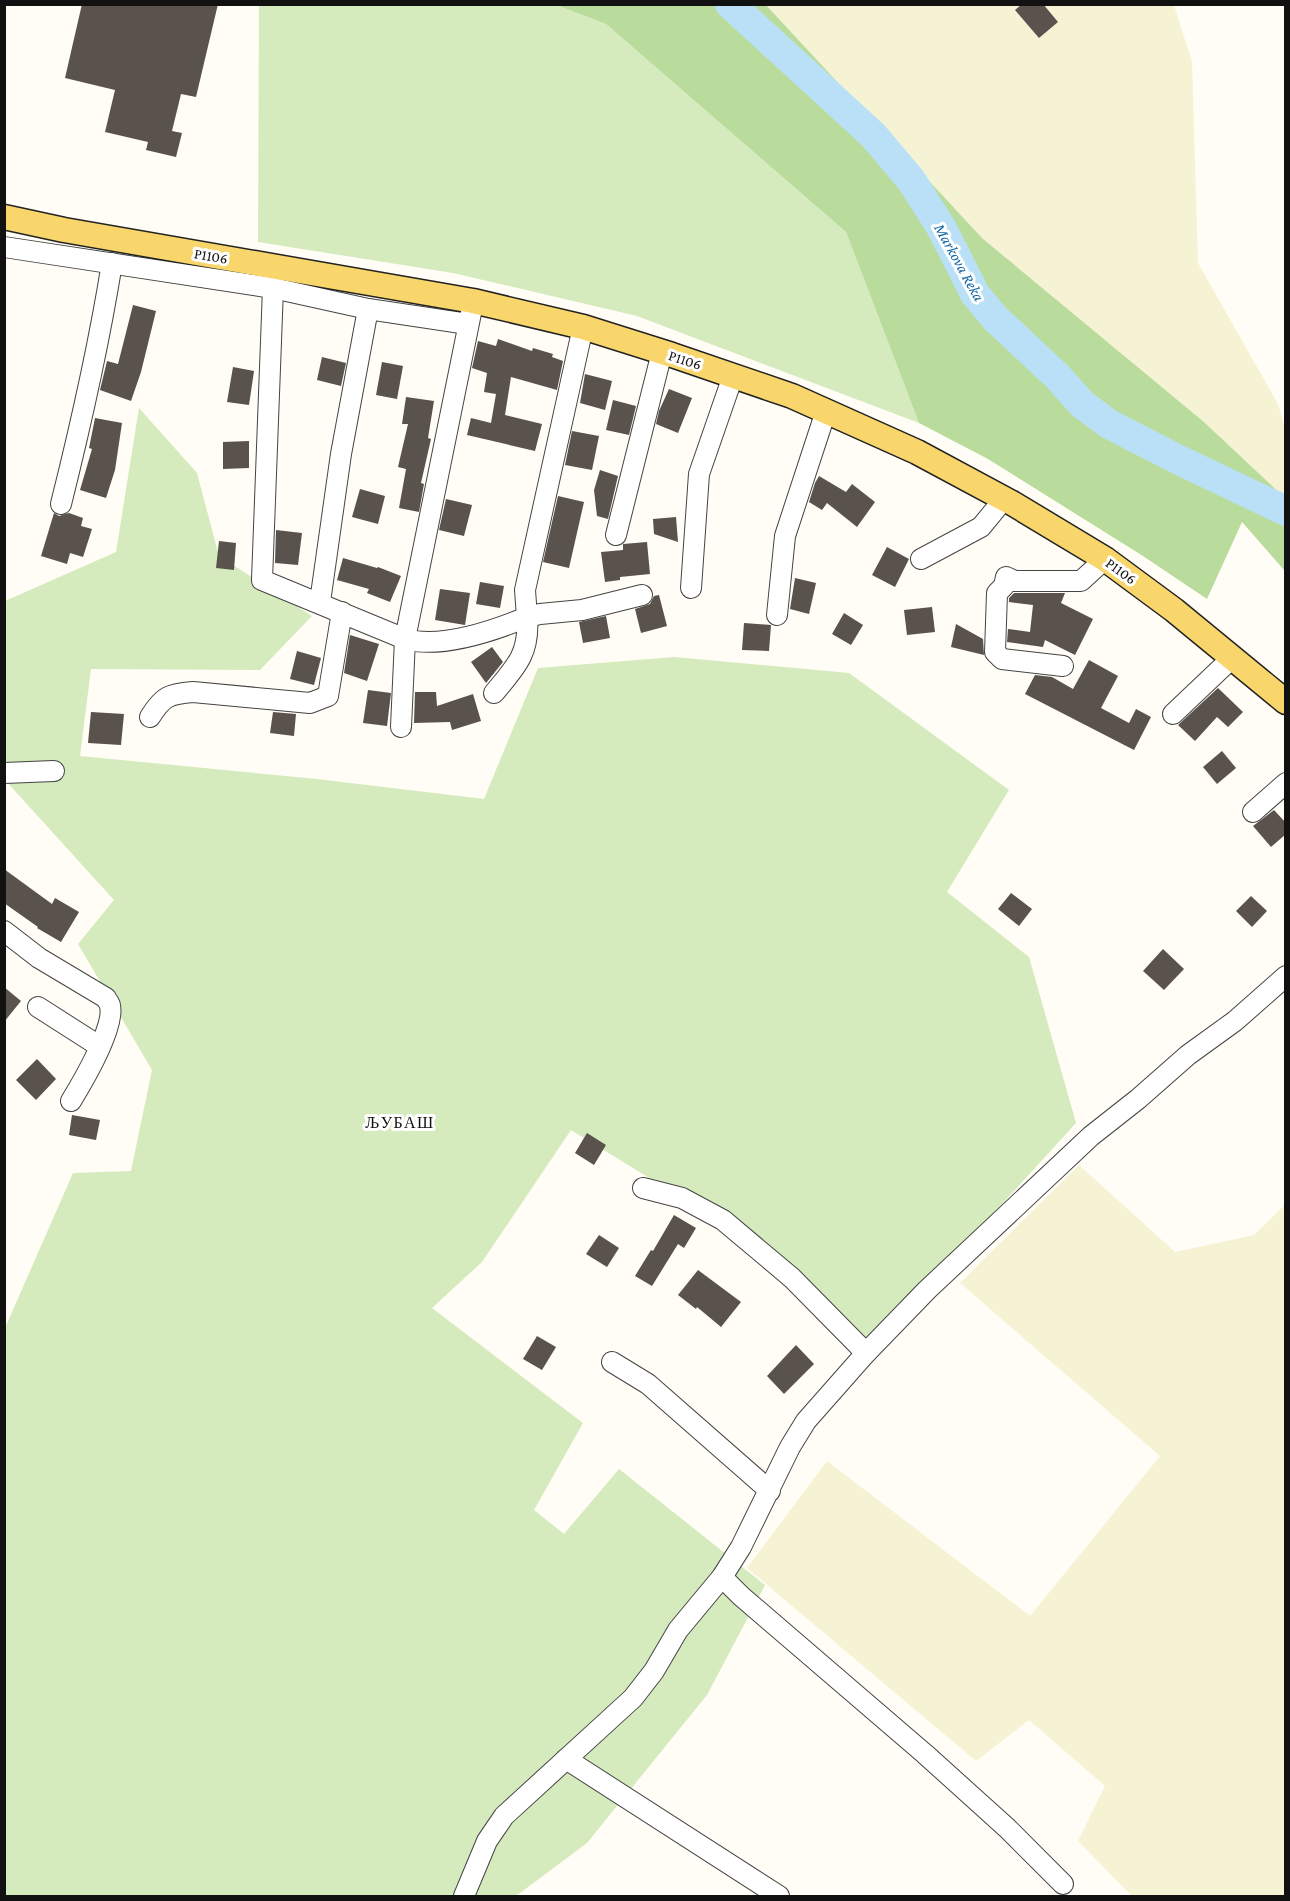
<svg xmlns="http://www.w3.org/2000/svg" width="1290" height="1901" font-family="'Crimson Pro',serif">
  <style>
    .farmland { fill: #f6f3d4 }
    .green { fill: #d5ebbd }
    .forest { fill: #b9dc9c }
    .lines { fill: none; stroke-linecap: round; stroke-linejoin: round }
    .river { stroke: #b9e0f7; stroke-width: 30 }
    .building { fill: #5a524d }
    .minor-casing { stroke: #444; stroke-width: 22 }
    .major-casing { stroke: #222; stroke-width: 27 }
    .minor { stroke: #fff; stroke-width: 20 }
    .major { stroke: #f9d66b; stroke-width: 24 }
    .labels { text-anchor: middle; stroke-width: 6; stroke-linejoin: round; paint-order: stroke }
    .street-label { font-size: 15px; fill: #111; stroke: #fff }
    .water-label { font-size: 16px; font-style: italic; fill: #1768a6; stroke: #fff }
    .neighbourhood-label { font-size: 16px; letter-spacing: 1.5px; fill: #111; stroke: #fff }
  </style>
  <rect width="100%" height="100%" fill="#fffdf5"/>
  <g class="farmland">
    <polygon points="766,5 1174,5 1192,62 1198,263 1278,404 1285,429 1285,498 1204,422 982,238"/>
    <polygon points="1079,1165 1175,1252 1254,1235 1285,1205 1285,1896 1132,1896 1078,1841 1105,1786 1029,1720 976,1761 747,1568 827,1461 1030,1616 1160,1456 960,1283"/>
  </g>
  <g class="green">
    <polygon points="259,5 556,5 606,24 846,232 919,423 637,316 453,273 258,242"/>
    <polygon points="139,408 197,473 219,556 312,616 260,670 91,669 80,756 317,779 484,799 538,668 674,657 849,673 1009,790 947,892 1029,957 1076,1123 866,1353 682,1198 571,1130 482,1262 432,1308 583,1423 534,1510 564,1534 619,1469 765,1585 707,1695 587,1843 516,1896 5,1896 5,1328 73,1173 131,1171 152,1070 78,944 114,900 5,780 5,601 116,552"/>
  </g>
  <polygon class="forest" points="556,5 766,5 982,238 1204,422 1285,498 1285,571 1242,522 1207,599 1143,556 988,459 919,423 846,232 606,24"/>
  <g class="lines">
    <polyline class="river" points="730,4 873,135 911,180 941,227 975,294 995,318 1058,377 1082,404 1109,424 1177,459 1286,511"/>
  </g>
  <g class="building">
    <polygon points="82,4 218,4 196,97 181,94 172,131 182,133 176,157 146,150 148,142 105,132 115,90 65,78"/>
    <polygon points="1022,4 1043,4 1058,22 1039,38 1015,10"/>
    <polygon points="133,305 156,311 141,372 131,401 100,390 107,361 118,364"/>
    <polygon points="498,339 532,351 533,348 553,354 552,357 563,361 557,390 511,377 505,415 542,424 535,451 467,435 471,418 491,423 496,394 484,392 487,373 472,368 478,341 496,346"/>
    <polygon points="322,357 346,363 341,386 317,380"/>
    <polygon points="382,362 403,366 397,399 376,395"/>
    <polygon points="233,367 254,371 249,405 227,402"/>
    <polygon points="585,374 612,381 605,410 580,403"/>
    <polygon points="669,389 692,398 678,433 656,424 659,411"/>
    <polygon points="406,397 434,401 428,438 431,439 421,483 424,484 419,512 399,508 406,469 398,467 408,424 402,424"/>
    <polygon points="613,400 636,406 629,435 606,430"/>
    <polygon points="95,418 122,423 115,470 106,498 80,490 92,449 89,448"/>
    <polygon points="572,431 599,436 592,470 565,465"/>
    <polygon points="249,441 249,468 223,469 223,442"/>
    <polygon points="600,470 618,476 608,519 597,516 594,490"/>
    <polygon points="819,476 846,492 852,484 875,502 857,527 827,503 822,510 809,502 815,483"/>
    <polygon points="360,489 385,496 378,524 352,517"/>
    <polygon points="558,496 584,502 569,568 543,562"/>
    <polygon points="446,499 472,505 464,536 439,530"/>
    <polygon points="54,513 59,516 69,513 83,518 81,526 92,529 83,557 70,553 67,564 41,556"/>
    <polygon points="676,517 678,542 654,534 653,519"/>
    <polygon points="276,530 302,533 298,565 275,563"/>
    <polygon points="219,541 236,543 234,570 216,568"/>
    <polygon points="647,542 650,574 620,577 620,580 605,582 601,552 623,550 623,544"/>
    <polygon points="887,547 909,559 895,587 872,575"/>
    <polygon points="343,558 377,568 378,567 401,576 390,602 367,593 369,589 337,580"/>
    <polygon points="795,578 816,583 809,614 790,609"/>
    <polygon points="480,582 504,586 500,608 476,604"/>
    <polygon points="440,589 470,593 465,625 435,620"/>
    <polygon points="1014,593 1065,593 1061,603 1093,619 1075,655 1045,640 1043,647 1007,642 1008,629 1030,632 1033,605 1009,602 1009,598"/>
    <polygon points="659,595 667,626 641,633 635,609 650,604 654,596"/>
    <polygon points="932,607 935,632 907,635 904,610"/>
    <polygon points="844,613 863,625 851,645 832,634"/>
    <polygon points="606,616 610,638 583,643 579,622"/>
    <polygon points="744,623 771,625 769,651 742,650"/>
    <polygon points="956,624 983,639 984,655 951,647"/>
    <polygon points="350,635 379,644 367,681 344,673"/>
    <polygon points="492,647 503,662 486,683 471,662"/>
    <polygon points="297,651 321,658 314,685 290,679"/>
    <polygon points="1089,660 1118,676 1101,708 1129,723 1136,709 1151,717 1134,750 1025,694 1035,675 1052,677 1073,689"/>
    <polygon points="1218,688 1243,712 1228,727 1217,717 1195,741 1178,725"/>
    <polygon points="368,690 391,693 387,726 363,723"/>
    <polygon points="415,692 436,692 437,706 473,694 481,721 452,730 450,722 414,723"/>
    <polygon points="91,712 124,714 121,745 88,743"/>
    <polygon points="273,712 296,714 294,736 270,733"/>
    <polygon points="1222,751 1236,768 1217,784 1203,767"/>
    <polygon points="1274,810 1286,823 1286,834 1271,847 1253,826"/>
    <polygon points="4,869 52,904 55,898 79,912 61,942 37,928 38,927 4,903"/>
    <polygon points="1011,893 1032,909 1019,926 998,909"/>
    <polygon points="1251,896 1267,911 1252,927 1236,911"/>
    <polygon points="1163,949 1184,969 1164,990 1143,971"/>
    <polygon points="4,987 21,1001 4,1022"/>
    <polygon points="37,1059 56,1079 36,1100 16,1080"/>
    <polygon points="72,1115 100,1120 96,1140 69,1135"/>
    <polygon points="587,1133 606,1145 594,1165 575,1153"/>
    <polygon points="674,1215 696,1228 684,1248 678,1244 652,1286 635,1276 651,1250 653,1251"/>
    <polygon points="599,1235 619,1248 607,1267 586,1254"/>
    <polygon points="698,1270 741,1302 721,1327 697,1307 696,1309 678,1295"/>
    <polygon points="537,1336 556,1347 542,1370 523,1359"/>
    <polygon points="796,1345 814,1364 784,1394 767,1376"/>
  </g>
  <g class="lines">
    <defs>
      <g id="minor">
        <polyline points="4,247 273,288 368,309 468,324"/>
        <path d="M273,288L262,580L405,639C441,649 493,631 527,617L525,590L583,327"/>
        <path d="M61,504C81,424 99,344 112,263"/>
        <polyline points="616,535 662,352"/>
        <polyline points="921,559 981,527 1004,499"/>
        <polyline points="691,588 699,474 733,376"/>
        <polyline points="320,602 341,454 368,309"/>
        <polyline points="777,615 785,536 826,411"/>
        <polyline points="1063,666 1002,659 995,652 997,593 1004,586 1006,577 1015,581 1081,581 1105,559"/>
        <path d="M494,693C516,667 530,653 527,617L540,614L582,610L642,595"/>
        <polyline points="1173,714 1232,658"/>
        <path d="M150,717C163,696 169,694 193,692L310,703L328,696L342,612"/>
        <polyline points="401,727 405,639 471,313"/>
        <polyline points="4,773 54,771"/>
        <polyline points="1253,812 1286,783"/>
        <path d="M4,931L39,958L106,998C107,1001 110,1003 110,1006C115,1027 82,1083 71,1101"/>
        <polyline points="38,1007 99,1046"/>
        <polyline points="643,1188 682,1198 723,1220 792,1278 866,1353"/>
        <polyline points="612,1362 648,1384 770,1491"/>
        <polyline points="722,1577 741,1596 925,1754 1007,1828 1063,1884"/>
        <polyline points="566,1759 779,1896"/>
        <polyline points="464,1896 487,1841 504,1816 633,1698 654,1671 678,1630 722,1577 741,1547 790,1447 806,1421 866,1353 927,1290 1091,1136 1138,1099 1188,1055 1235,1021 1286,976"/>
      </g>
      <polyline id="major" points="4,217 64,230 473,301 583,327 672,355 792,396 917,452 1012,503 1105,559 1174,610 1286,702"/>
    </defs>
    <use href="#minor" class="minor-casing"/>
    <use href="#major" class="major-casing"/>
    <use href="#minor" class="minor"/>
    <use href="#major" class="major"/>
  </g>
  <g class="labels">
    <g class="street-label">
      <text transform="translate(211 256) rotate(10)" y="5">P1106</text>
      <text transform="translate(685 360) rotate(18)" y="5">P1106</text>
      <text transform="translate(1121 571) rotate(36)" y="5">P1106</text>
    </g>
    <g class="water-label">
      <text transform="translate(960 262) rotate(61)" y="6">Markova Reka</text>
    </g>
    <g class="neighbourhood-label">
      <text x="400" y="1128">ЉУБАШ</text>
    </g>
  </g>
  <rect width="1290" height="1901" fill="none" stroke="#111111" stroke-width="12"/>
</svg>
